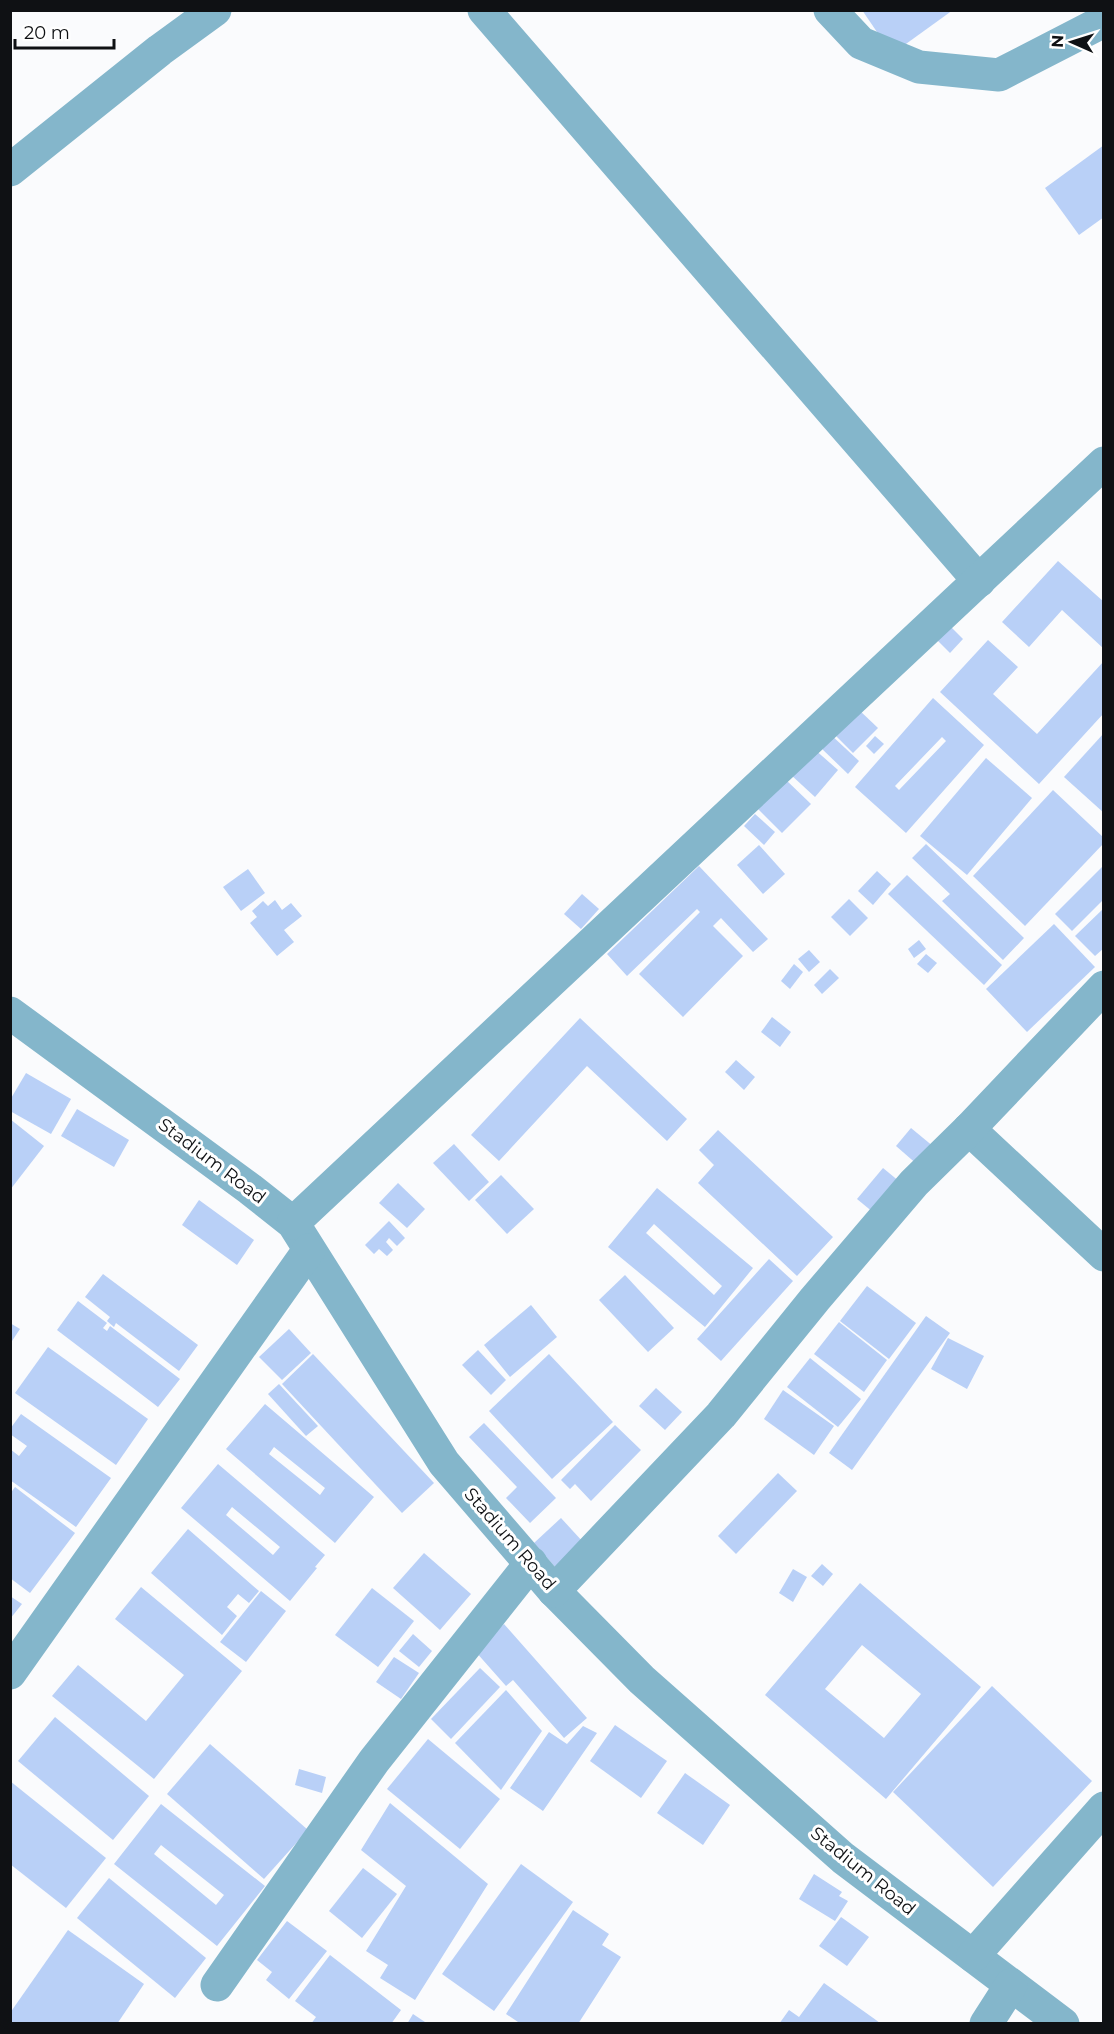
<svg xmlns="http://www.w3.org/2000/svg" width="1114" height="2034" font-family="Montserrat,sans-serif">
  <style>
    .building { fill: #b9d0f7; fill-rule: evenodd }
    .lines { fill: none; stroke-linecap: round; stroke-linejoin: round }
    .minor { stroke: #84b6cb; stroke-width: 33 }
    .labels { text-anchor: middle; stroke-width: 6; stroke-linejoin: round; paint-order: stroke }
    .street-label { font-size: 18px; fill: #0f1114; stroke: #fff }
  </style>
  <rect width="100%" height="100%" fill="#fafbfd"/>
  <g class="building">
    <polygon points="862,10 953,10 892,54"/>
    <polygon points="1104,145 1104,217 1079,235 1045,188"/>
    <polygon points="1058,561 1104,602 1104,649 1062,610 1029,647 1002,622"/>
    <polygon points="946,622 963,639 950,653 933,636"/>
    <polygon points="988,640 1018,667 993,694 1037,734 1104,661 1104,713 1039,784 940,692"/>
    <path d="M933,698L984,745L906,833L855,787ZM942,737L946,741L899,790L895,786Z"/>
    <polygon points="858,709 878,728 853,753 834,734"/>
    <polygon points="1104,733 1104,813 1064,777"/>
    <polygon points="830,734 859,761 848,774 819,746"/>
    <polygon points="875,736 884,744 874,754 866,746"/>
    <polygon points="813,748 838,770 815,797 790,774"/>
    <polygon points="986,758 1032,798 967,875 920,836"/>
    <polygon points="784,778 811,804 782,833 756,807"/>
    <polygon points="1053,790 1104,838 1104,843 1025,926 973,876"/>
    <polygon points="755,814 775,832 764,845 744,826"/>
    <polygon points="926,844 1024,938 1003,960 942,901 950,894 912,858"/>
    <polygon points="759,845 785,874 763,894 737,865"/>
    <polygon points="1104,865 1104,899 1072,931 1055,914"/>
    <polygon points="699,866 768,939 753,952 721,918 713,926 743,956 683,1017 639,974 700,912 697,909 627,976 607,954"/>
    <polygon points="248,869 265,893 241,911 223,887"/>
    <polygon points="877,871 891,884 873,905 858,891"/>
    <polygon points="907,875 1002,965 984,985 888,894"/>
    <polygon points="582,894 599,909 581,929 564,914"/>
    <polygon points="849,899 868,918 850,936 831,917"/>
    <polygon points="275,900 282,910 291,903 302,916 284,930 294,942 277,956 250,923 257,917 252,911 263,901 268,906"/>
    <polygon points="1104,908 1104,948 1095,956 1075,936"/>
    <polygon points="1054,924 1095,967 1027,1032 986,989"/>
    <polygon points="919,940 926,949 914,958 908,949"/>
    <polygon points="809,950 820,962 809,972 798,959"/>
    <polygon points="926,954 937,963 928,973 917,964"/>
    <polygon points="794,964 803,972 790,989 781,981"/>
    <polygon points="830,969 839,978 822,994 814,985"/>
    <polygon points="772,1017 791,1032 780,1047 761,1032"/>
    <polygon points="580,1018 687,1119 667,1141 587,1066 499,1161 471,1135"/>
    <polygon points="736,1060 755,1077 744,1090 725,1072"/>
    <polygon points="26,1073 71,1099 51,1134 10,1111 10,1100"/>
    <polygon points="77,1109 129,1140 114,1167 61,1136"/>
    <polygon points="10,1119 44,1146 10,1190"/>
    <polygon points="911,1128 934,1147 919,1166 896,1146"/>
    <polygon points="718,1130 833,1237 797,1276 698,1183 714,1165 699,1150"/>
    <polygon points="454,1144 489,1182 469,1201 433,1163"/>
    <polygon points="883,1168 900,1182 874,1213 857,1199"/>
    <polygon points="501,1175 534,1209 507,1234 475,1200"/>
    <polygon points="398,1183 425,1209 407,1228 379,1203"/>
    <path d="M657,1188L753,1268L705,1327L608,1247ZM654,1224L722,1286L714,1295L646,1233Z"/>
    <polygon points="199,1200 254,1240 237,1265 182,1225"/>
    <polygon points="389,1221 405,1238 397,1246 389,1238 386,1242 393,1250 387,1256 379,1249 374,1254 365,1245"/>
    <polygon points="769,1259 793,1281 721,1361 697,1339"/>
    <polygon points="103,1274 198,1345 179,1371 116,1323 114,1327 107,1321 110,1317 85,1297"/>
    <polygon points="625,1275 674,1328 648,1352 599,1300"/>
    <polygon points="867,1286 916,1323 889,1359 840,1321"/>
    <polygon points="78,1301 107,1323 103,1328 107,1331 110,1326 180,1379 158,1407 57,1330"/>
    <polygon points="531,1305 557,1337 510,1377 484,1345"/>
    <polygon points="926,1316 950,1333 852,1470 829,1453"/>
    <polygon points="839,1322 887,1360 864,1392 814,1354"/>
    <polygon points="10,1323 20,1329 10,1344"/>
    <polygon points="289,1329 311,1353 282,1380 259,1357"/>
    <polygon points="948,1338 984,1356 967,1389 931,1369"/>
    <polygon points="48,1347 148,1419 116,1465 15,1393"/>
    <polygon points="478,1350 506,1380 491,1395 462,1365"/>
    <polygon points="313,1354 434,1483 402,1513 282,1384"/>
    <polygon points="549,1354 613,1422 552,1479 489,1411"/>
    <polygon points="810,1358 861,1399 838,1427 787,1387"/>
    <polygon points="279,1384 318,1426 306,1436 268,1394"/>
    <polygon points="656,1388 682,1412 665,1430 639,1406"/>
    <polygon points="783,1390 834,1426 814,1455 764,1419"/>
    <path d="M265,1404L374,1497L335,1543L226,1449ZM274,1447L325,1488L320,1495L269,1454Z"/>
    <polygon points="21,1414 111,1478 76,1527 10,1480 10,1449 19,1456 27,1446 10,1434 10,1429"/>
    <polygon points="484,1423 556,1498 530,1523 506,1498 517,1487 469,1437"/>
    <polygon points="615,1425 641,1450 591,1501 575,1484 570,1489 561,1480"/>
    <path d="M218,1464L325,1555L315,1567L317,1568L290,1601L181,1508ZM232,1507L280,1547L273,1555L226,1515Z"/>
    <polygon points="778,1473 797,1491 736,1554 718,1536"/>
    <polygon points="15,1487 75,1533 30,1593 10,1578 10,1494"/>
    <polygon points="561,1518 583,1542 555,1567 534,1543"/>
    <polygon points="188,1529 259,1591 249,1603 238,1594 227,1607 237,1616 222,1635 151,1573"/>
    <polygon points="424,1553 471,1594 440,1630 393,1588"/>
    <polygon points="822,1564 833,1574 823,1586 811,1576"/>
    <polygon points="793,1569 807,1577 793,1602 779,1593"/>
    <path d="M860,1583L981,1687L886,1799L765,1695ZM862,1645L921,1694L884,1738L825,1689Z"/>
    <polygon points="141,1587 242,1671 154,1779 52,1696 78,1665 146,1721 184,1675 115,1619"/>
    <polygon points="372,1588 414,1621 378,1667 335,1635"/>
    <polygon points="261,1591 286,1611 246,1662 220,1642"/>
    <polygon points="10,1596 22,1604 10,1619"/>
    <polygon points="504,1624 587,1718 564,1738 513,1680 506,1686 475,1651"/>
    <polygon points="413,1634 432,1651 419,1667 399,1651"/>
    <polygon points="394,1657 419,1673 401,1699 376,1682"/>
    <polygon points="480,1668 500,1687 451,1739 431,1719"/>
    <polygon points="992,1686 1092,1781 993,1887 893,1792"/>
    <polygon points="506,1690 542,1731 501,1790 455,1743"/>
    <polygon points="55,1717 149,1796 113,1840 18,1761"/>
    <polygon points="615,1725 667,1761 641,1798 590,1761"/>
    <polygon points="583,1726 597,1733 543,1811 510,1788 549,1732 567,1744"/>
    <polygon points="428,1739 500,1799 460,1849 387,1789"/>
    <polygon points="210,1744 308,1830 264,1879 167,1794"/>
    <polygon points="299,1769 326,1777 322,1793 295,1785"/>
    <polygon points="685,1773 730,1805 703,1845 657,1813"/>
    <polygon points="10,1781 106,1858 66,1908 10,1864"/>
    <polygon points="390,1803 488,1884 415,2000 380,1978 388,1965 366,1951 406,1886 361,1850"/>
    <path d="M161,1804L265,1886L217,1946L114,1864ZM161,1845L224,1895L216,1905L154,1854Z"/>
    <polygon points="521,1864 573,1902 494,2011 442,1974"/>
    <polygon points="363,1868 397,1894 362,1938 329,1911"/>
    <polygon points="814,1874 842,1892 839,1896 848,1901 835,1921 799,1899"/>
    <polygon points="109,1878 206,1958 175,1998 77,1918"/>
    <polygon points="573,1910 609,1934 602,1945 621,1957 578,2024 521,2024 506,2014"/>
    <polygon points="841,1917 869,1937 847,1966 819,1946"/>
    <polygon points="287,1921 327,1951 289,1999 266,1980 272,1972 257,1960"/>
    <polygon points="68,1930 144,1984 117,2024 10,2024 10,2013"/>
    <polygon points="330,1955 401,2010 391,2024 311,2024 316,2017 295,2001"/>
    <polygon points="824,1983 876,2020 881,2024 779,2024 789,2010 799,2017"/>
    <polygon points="413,2014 428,2024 407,2024"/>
  </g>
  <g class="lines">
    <g class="minor">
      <polyline points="484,10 979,581"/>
      <polyline points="830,10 861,43 919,67 999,75 1104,21"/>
      <polyline points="10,170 160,50 215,10"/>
      <polyline points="10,1013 250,1189 293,1223 444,1463 554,1591 642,1680 843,1858 1063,2024"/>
      <polyline points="969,1129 1104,1255"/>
      <polyline points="293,1223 1104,463"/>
      <polyline points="554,1591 721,1415 815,1299 914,1183 969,1129 1104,987"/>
      <polyline points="10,1673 309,1250"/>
      <polyline points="973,1956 1104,1808"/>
      <polyline points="217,1985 374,1761 531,1563"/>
      <polyline points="986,2024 1011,1985"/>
    </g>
  </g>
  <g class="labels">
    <g class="street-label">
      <text transform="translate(212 1161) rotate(37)" y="6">Stadium Road</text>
      <text transform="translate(510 1539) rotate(49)" y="6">Stadium Road</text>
      <text transform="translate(863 1871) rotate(39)" y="6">Stadium Road</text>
    </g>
  </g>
  <rect width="1114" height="2034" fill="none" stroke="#0f1114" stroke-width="24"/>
  <g transform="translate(1072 42) rotate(273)" stroke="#ffffff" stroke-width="4.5" paint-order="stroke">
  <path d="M0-4.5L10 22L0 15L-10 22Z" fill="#0f1114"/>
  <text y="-9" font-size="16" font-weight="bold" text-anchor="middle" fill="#0f1114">N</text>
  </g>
  <path d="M15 39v9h99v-9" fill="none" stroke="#0f1114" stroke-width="3"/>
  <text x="24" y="39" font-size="18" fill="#0f1114" stroke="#ffffff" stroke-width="4.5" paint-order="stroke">20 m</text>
</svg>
